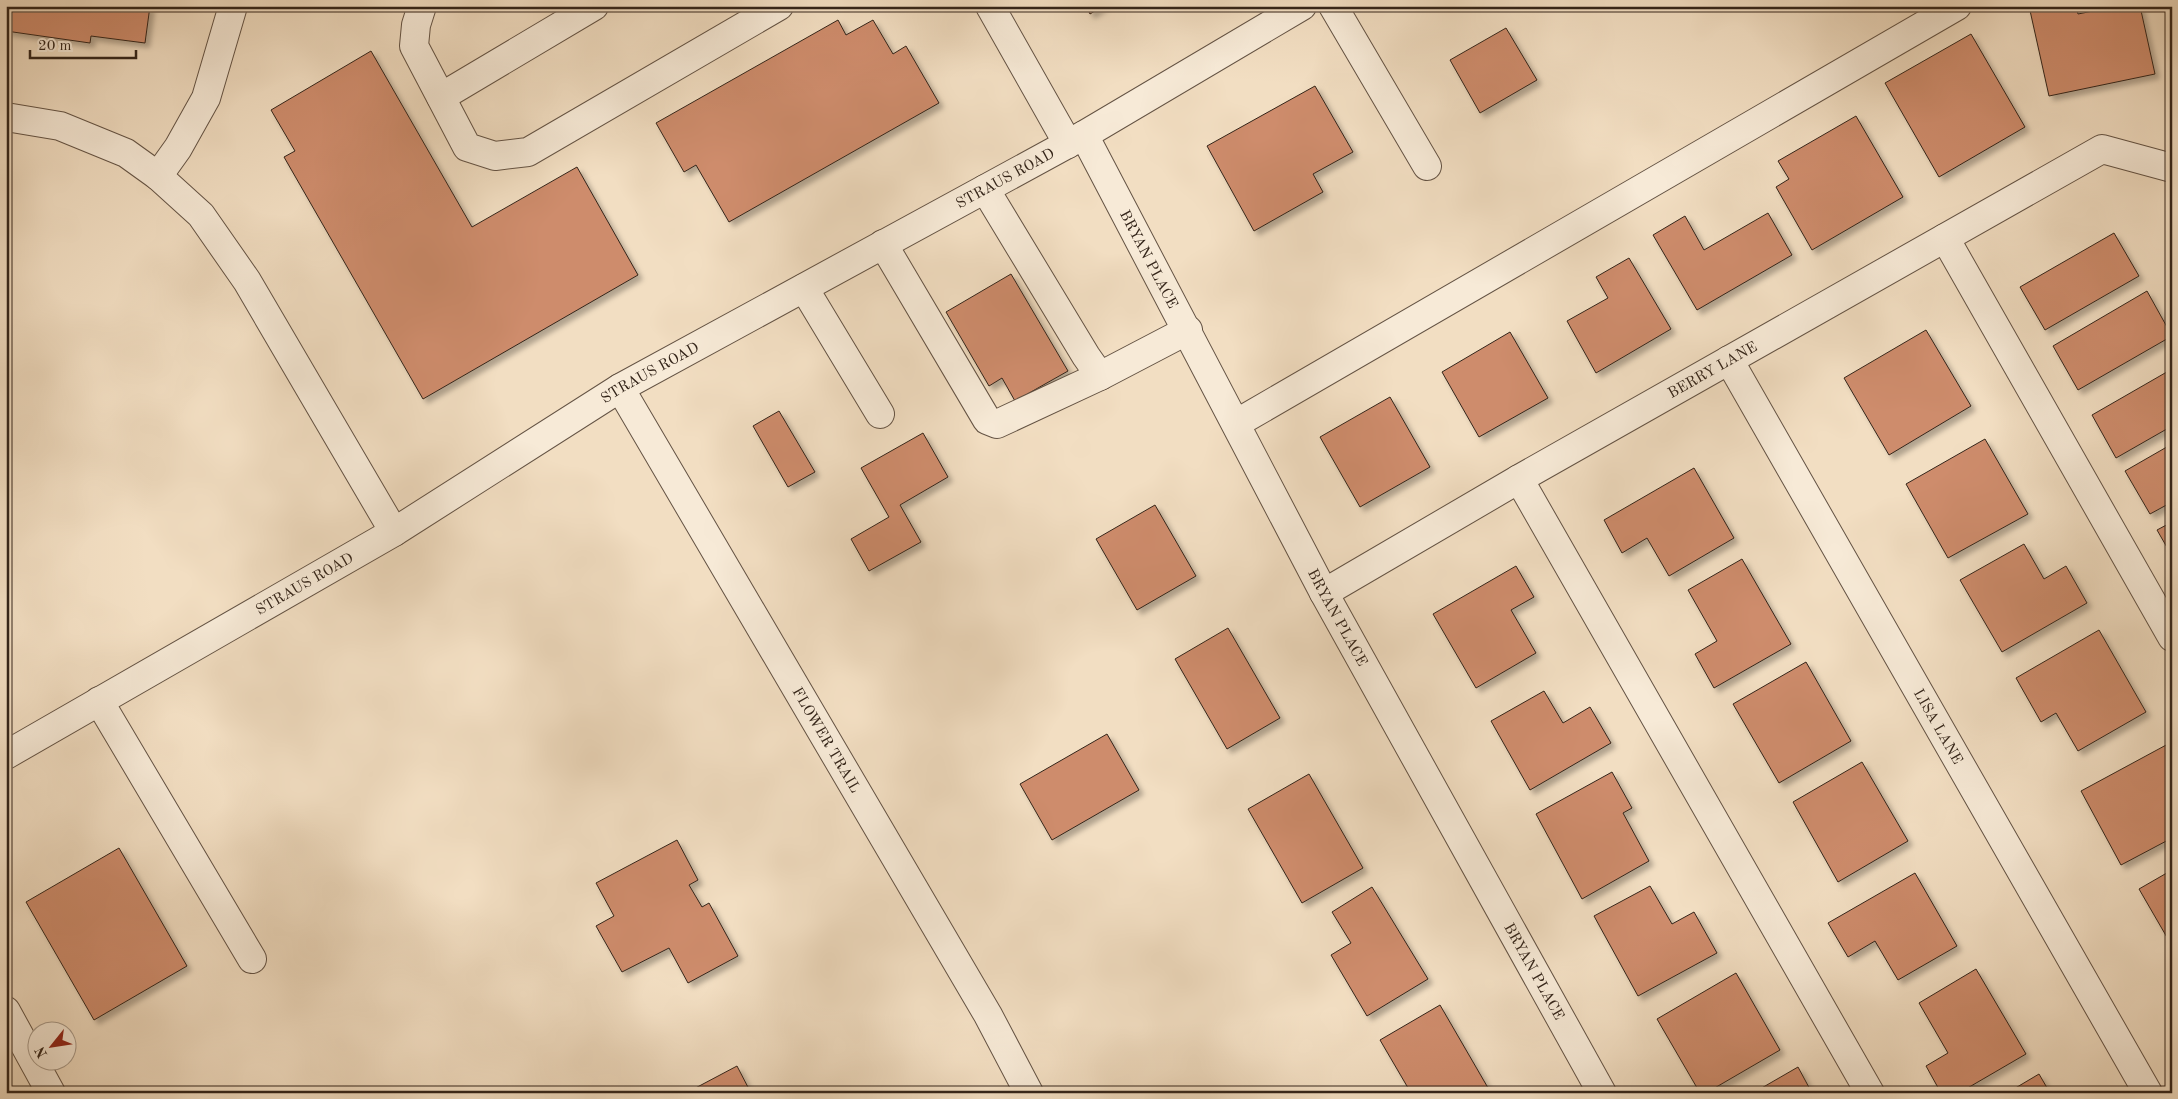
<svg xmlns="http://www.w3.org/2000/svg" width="2178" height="1099" font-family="'Old Standard TT',serif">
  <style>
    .building { fill: #ce8c6c; stroke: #34251a; filter: url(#shadow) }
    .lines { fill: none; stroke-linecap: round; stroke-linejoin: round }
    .minor-casing { stroke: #645344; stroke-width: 30 }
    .minor { stroke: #f7ead7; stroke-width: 28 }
    .labels { text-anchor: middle; stroke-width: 5; stroke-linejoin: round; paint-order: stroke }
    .street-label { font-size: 15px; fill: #34251a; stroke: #f7ead7 }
  </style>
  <defs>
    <filter id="shadow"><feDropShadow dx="4.5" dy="4.5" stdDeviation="2.5" flood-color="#0004"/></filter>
  </defs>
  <rect width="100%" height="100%" fill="#f2dec2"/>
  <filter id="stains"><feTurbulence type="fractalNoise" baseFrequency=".004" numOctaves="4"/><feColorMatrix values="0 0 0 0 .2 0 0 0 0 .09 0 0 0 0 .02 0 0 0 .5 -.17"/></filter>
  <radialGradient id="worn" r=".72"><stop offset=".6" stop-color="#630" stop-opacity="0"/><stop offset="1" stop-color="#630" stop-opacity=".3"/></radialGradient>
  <g class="building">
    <polygon points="6,6 150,6 145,43 91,36 90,43 6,31"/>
    <polygon points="1086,6 1103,6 1090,14"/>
    <polygon points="2029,6 2076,6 2078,14 2098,10 2097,6 2140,6 2155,74 2049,96"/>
    <polygon points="838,20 846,35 873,20 893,54 906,46 939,103 729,222 696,165 684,172 656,123"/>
    <polygon points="1506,28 1537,80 1480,113 1450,60"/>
    <polygon points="1971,34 2025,127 1939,177 1885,83"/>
    <polygon points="371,51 472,227 577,167 638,275 423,399 284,157 295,151 271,110"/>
    <polygon points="1315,86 1353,152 1313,174 1323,192 1254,231 1207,146"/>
    <polygon points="1856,116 1903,197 1812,250 1776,187 1789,179 1778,161"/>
    <polygon points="1768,213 1792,255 1697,310 1653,235 1685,216 1704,250"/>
    <polygon points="2114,233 2139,276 2045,330 2020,287"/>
    <polygon points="1629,258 1671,329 1596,373 1567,321 1608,298 1596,277"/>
    <polygon points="1011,274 1068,371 1015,401 1002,378 989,386 946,312"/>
    <polygon points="2147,291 2172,336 2078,390 2053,346"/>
    <polygon points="1926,330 1971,406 1889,455 1844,378"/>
    <polygon points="1510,332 1548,398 1479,437 1442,372"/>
    <polygon points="2172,369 2172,426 2116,458 2092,415"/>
    <polygon points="1390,397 1430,467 1360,507 1320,437"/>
    <polygon points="779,411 815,472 788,487 753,426"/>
    <polygon points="923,433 948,477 900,505 921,542 869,571 851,539 889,517 861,468"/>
    <polygon points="1985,439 2028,514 1948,558 1906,484"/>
    <polygon points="2172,444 2172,502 2150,514 2125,471"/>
    <polygon points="1694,468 1734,538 1669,576 1647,538 1622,553 1604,520"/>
    <polygon points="1155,505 1196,576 1137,610 1096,539"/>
    <polygon points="2172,522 2172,556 2157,530"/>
    <polygon points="2024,544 2044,579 2066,566 2087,603 2002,652 1960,580"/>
    <polygon points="1742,559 1791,644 1714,688 1695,654 1717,641 1688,590"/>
    <polygon points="1516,566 1534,597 1511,610 1536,653 1476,688 1433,614"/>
    <polygon points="1228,628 1280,718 1227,749 1175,659"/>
    <polygon points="2099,630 2146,712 2078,751 2056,713 2041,722 2016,678"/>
    <polygon points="1806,662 1851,741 1779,783 1733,704"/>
    <polygon points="1544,691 1563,723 1590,707 1611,743 1530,790 1491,721"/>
    <polygon points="1107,734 1139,790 1052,840 1020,784"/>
    <polygon points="2168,744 2172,752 2172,838 2121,865 2081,791"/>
    <polygon points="1862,762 1908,841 1838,882 1793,802"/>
    <polygon points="1612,772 1632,808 1623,813 1649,861 1582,899 1536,814"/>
    <polygon points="1309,774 1363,868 1302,903 1248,809"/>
    <polygon points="677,840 698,880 689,885 702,907 709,903 738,956 688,983 669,948 622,972 596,926 614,916 596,883"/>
    <polygon points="119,848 187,966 94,1020 26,902"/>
    <polygon points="2172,870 2172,946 2139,889"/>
    <polygon points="1915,873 1957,946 1898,980 1875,941 1848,957 1828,923"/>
    <polygon points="1650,886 1672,924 1694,912 1717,953 1638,996 1594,916"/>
    <polygon points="1372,887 1428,979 1367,1016 1331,955 1351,943 1332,912"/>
    <polygon points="1976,969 2026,1054 1959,1093 1941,1093 1926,1066 1948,1053 1919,1003"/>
    <polygon points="1736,973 1780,1050 1706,1093 1700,1093 1657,1019"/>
    <polygon points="1440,1005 1491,1093 1436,1093 1434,1088 1425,1093 1411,1093 1380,1040"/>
    <polygon points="737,1066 751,1093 686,1093"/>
    <polygon points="1798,1067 1812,1093 1753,1093"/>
    <polygon points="2039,1074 2050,1093 2007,1093"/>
  </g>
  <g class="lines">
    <defs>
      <g id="minor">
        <polyline points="422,6 416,25 414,46 467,147 495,156 528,152 779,6"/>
        <polyline points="990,6 1068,144"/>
        <polyline points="1333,6 1427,166"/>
        <polyline points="441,97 594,6"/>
        <polyline points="6,117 60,126 126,153 158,176 201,215 247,281 394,532"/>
        <path id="s1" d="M1084,135L1324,593L1602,1093"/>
        <polyline points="158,176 178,148 206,98 233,6"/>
        <polyline points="1945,238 2172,637"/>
        <polyline points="883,244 987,420 997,424 1100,376 1086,356 985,189"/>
        <polyline points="804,288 880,414"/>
        <path id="s2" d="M1729,360L2148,1093"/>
        <polyline points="1100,376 1188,330"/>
        <path id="s3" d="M620,388L988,1015L1029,1093"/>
        <polyline points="1237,423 1957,6"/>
        <polyline points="1519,479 1870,1093"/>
        <path id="s4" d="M1324,593L1519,479L2102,149L2172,168"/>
        <polyline points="99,701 252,959"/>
        <path id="s5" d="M6,755L394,532L620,388L1084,135L1302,6"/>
        <polyline points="6,1011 51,1093"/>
      </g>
    </defs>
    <use href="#minor" class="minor-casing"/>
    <use href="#minor" class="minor"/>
  </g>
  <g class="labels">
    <g class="street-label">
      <text dy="5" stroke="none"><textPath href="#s5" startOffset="1154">STRAUS ROAD</textPath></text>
      <text dy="5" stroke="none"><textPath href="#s1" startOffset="140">BRYAN PLACE</textPath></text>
      <text dy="5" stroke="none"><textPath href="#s4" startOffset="448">BERRY LANE</textPath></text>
      <text dy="5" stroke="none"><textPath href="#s5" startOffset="749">STRAUS ROAD</textPath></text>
      <text dy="5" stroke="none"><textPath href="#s5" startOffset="344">STRAUS ROAD</textPath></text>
      <text dy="5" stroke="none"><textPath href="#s1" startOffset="545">BRYAN PLACE</textPath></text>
      <text dy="5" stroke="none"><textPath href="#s2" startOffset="422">LISA LANE</textPath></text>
      <text dy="5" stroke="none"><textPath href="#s3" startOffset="408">FLOWER TRAIL</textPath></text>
      <text dy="5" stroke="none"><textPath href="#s1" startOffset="950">BRYAN PLACE</textPath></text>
    </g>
  </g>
  <rect width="2178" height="1099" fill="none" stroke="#f2dec2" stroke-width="25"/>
  <rect x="8" y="8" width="2163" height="1084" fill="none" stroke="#34251a" stroke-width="2.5"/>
  <rect x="12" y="12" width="2153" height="1074" fill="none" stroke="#34251a"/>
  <g transform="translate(52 1046) rotate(240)"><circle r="24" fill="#f7ead7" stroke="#a99b8b"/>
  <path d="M0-4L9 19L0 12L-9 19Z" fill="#8f2418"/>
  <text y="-8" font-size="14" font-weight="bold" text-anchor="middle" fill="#34251a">N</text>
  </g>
  <path d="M30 50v8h106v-8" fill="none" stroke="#34251a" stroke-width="2.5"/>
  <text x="38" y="50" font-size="15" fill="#34251a" stroke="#f7ead7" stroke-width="4" paint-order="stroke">20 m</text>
  <rect width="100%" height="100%" filter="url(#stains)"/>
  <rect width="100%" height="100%" fill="url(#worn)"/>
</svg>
